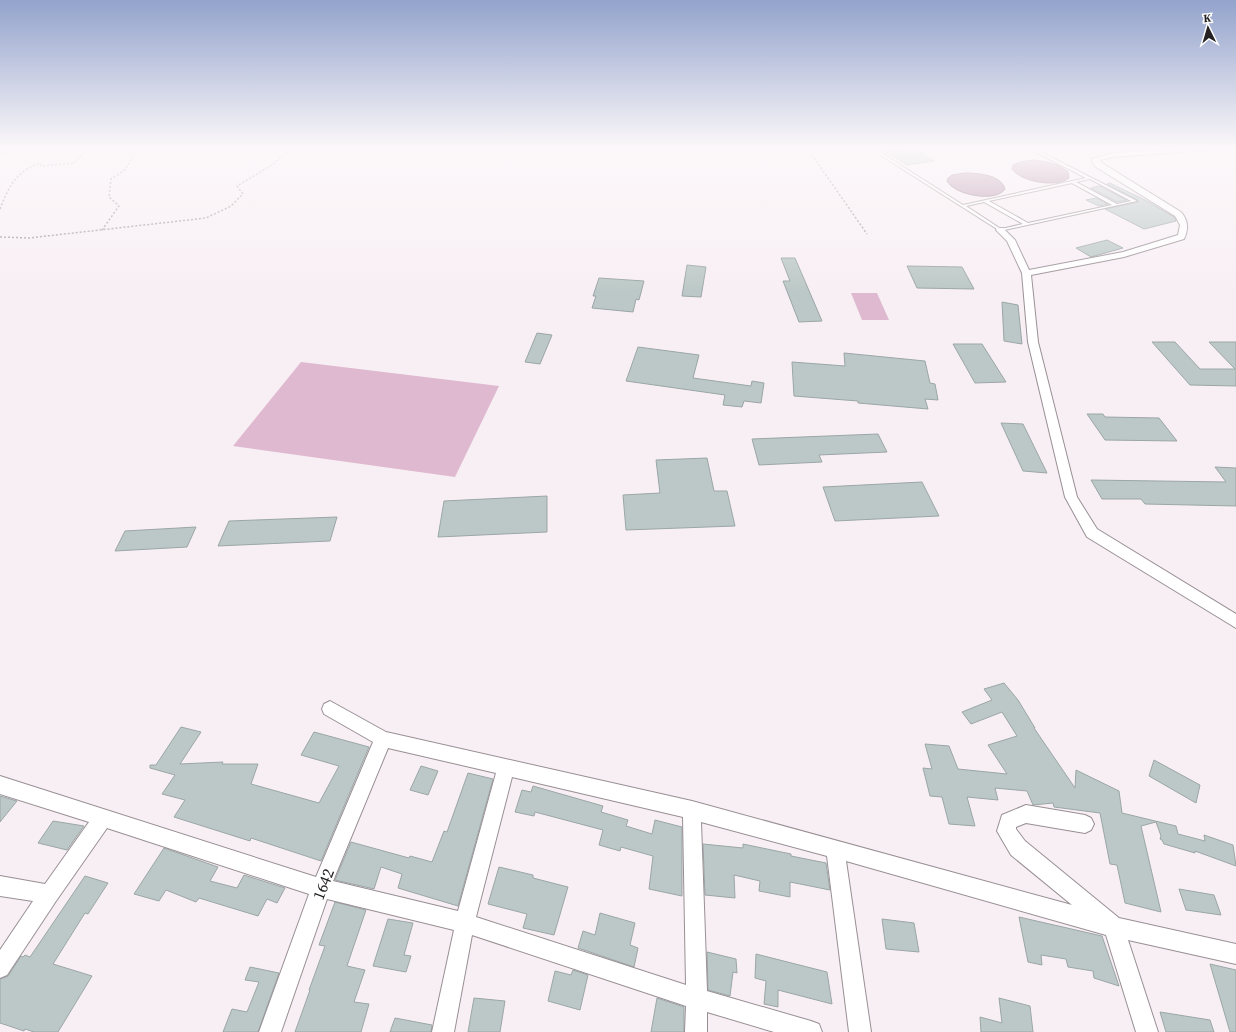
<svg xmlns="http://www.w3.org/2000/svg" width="1236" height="1032" font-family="'Source Serif 4',serif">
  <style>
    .green { fill: #dfb9d0 }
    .water { fill: #b389a3; stroke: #886a7d }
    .building { fill: #bcc8c7; stroke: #9ba6a6 }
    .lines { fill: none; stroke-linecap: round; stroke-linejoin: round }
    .lane-casing { stroke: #988f94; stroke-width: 2 }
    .street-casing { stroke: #988f94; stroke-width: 2 }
    .path { stroke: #a09a9e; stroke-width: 1.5; stroke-dasharray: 2 2; stroke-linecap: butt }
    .lane { fill: #fff; fill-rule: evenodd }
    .street { fill: #fff; fill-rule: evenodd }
    .labels { text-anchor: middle; stroke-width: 4; stroke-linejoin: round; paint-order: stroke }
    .near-street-label { font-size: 16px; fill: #242123; stroke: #fff }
  </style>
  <rect width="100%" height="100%" fill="#f8eff4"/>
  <g class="green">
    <polygon points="851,293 877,293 889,320 862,320"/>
    <polygon points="301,362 499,386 455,477 233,446"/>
  </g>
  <g class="water">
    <path d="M1032,160C1044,161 1058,163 1068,172L1069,178C1057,188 1021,182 1012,169L1013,165L1020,162Z"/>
    <path d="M964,173C976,173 1001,174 1005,189C996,203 954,195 947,181L948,178L952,175Z"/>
  </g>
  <g class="building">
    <polygon points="912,147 934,161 907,165 886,152"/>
    <polygon points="1110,183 1147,201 1174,217 1176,221 1144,229 1105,209 1138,202 1138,200 1107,184"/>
    <polygon points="1099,186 1127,200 1117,202 1091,188"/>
    <polygon points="1096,198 1108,204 1099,206 1086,200"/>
    <polygon points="1107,240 1123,248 1091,257 1076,248"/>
    <polygon points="781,258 795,258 822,321 799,322 783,281 790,281"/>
    <polygon points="687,265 706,267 701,297 682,296"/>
    <polygon points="907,266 962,267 974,289 917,288"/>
    <polygon points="599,278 644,281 639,300 636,299 633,312 592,308 596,296 593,296"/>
    <polygon points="1002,302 1018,305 1022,344 1004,341"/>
    <polygon points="537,333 552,335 540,364 525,362"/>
    <polygon points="1152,342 1175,342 1200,369 1235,369 1209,342 1236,342 1236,386 1190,385"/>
    <polygon points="953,344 982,344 1006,382 975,383"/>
    <polygon points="638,347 699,355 693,378 751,386 752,381 764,383 761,403 744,401 742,407 723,405 725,395 626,381"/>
    <polygon points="844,353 925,361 930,383 935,384 938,400 925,399 928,409 858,403 858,401 794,396 792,362 845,366"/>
    <polygon points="1087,414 1103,414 1105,417 1159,418 1177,441 1105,440"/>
    <polygon points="1001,423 1023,424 1047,473 1023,471"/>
    <polygon points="878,434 887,452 819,455 822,462 759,465 752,439"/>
    <polygon points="707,458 714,491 727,491 735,526 626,530 623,495 660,493 656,460"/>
    <polygon points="1215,467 1236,468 1236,506 1145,504 1141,499 1102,499 1091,480 1226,482"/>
    <polygon points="922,482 939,516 835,521 823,487"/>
    <polygon points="547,496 547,532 438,537 444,501"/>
    <polygon points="337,517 330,541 218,546 229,521"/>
    <polygon points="196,527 187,547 115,551 125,531"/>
    <polygon points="1004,683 1018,700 1035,728 1034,728 1075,788 1076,770 1119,791 1122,813 1176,826 1178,834 1205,841 1204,835 1233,845 1236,866 1195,851 1195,853 1164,844 1162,840 1160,839 1161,836 1156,822 1141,826 1161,912 1125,903 1117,865 1110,864 1100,813 1054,807 1053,803 1033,805 1027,791 995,788 998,800 967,797 975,826 949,824 942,797 930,796 923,768 932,769 925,744 949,746 958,769 1007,774 988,745 1017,736 1002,712 971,724 962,712 992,700 984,689"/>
    <polygon points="181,727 201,732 180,764 223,762 222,764 258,764 251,784 319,803 339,766 301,755 314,732 369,747 321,861 251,838 250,841 174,817 185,800 162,794 175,775 150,768 150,765 156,765"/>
    <polygon points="1154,760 1200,785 1196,803 1149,776"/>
    <polygon points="421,766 438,771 428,795 410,790"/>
    <polygon points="468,773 493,779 458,906 398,888 402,874 381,867 374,889 335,880 351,842 409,858 410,856 432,862 444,831 447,832"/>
    <polygon points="533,786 603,806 601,812 628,820 626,826 652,834 655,820 682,827 682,896 649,889 653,856 621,847 620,851 599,845 603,830 535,812 534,816 515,812 522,790 531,792"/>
    <polygon points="0,796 17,801 0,822"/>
    <polygon points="53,821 84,826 67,850 38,843"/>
    <polygon points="703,844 743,848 743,844 791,854 791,856 826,863 830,890 790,882 790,897 759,891 760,881 734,875 735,898 705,895"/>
    <polygon points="164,848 218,867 210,881 237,888 244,875 285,888 277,903 267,899 258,916 199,898 196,902 166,890 159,901 134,894"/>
    <polygon points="499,867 533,875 533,878 568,887 554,935 523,928 527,914 488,904"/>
    <polygon points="85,876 108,883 88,914 85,913 53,964 92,976 58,1032 34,1032 25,1029 24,1031 0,1023 0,979 8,976 21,956 23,957 25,955 30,957"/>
    <polygon points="1179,889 1214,895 1221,915 1186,910"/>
    <polygon points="335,902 366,910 347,966 365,970 354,1002 369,1004 361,1032 295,1032 310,990 309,990 325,946 319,945"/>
    <polygon points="600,913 635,923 630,945 638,948 634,967 578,948 583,931 595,935"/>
    <polygon points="1019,917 1102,936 1119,986 1094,978 1093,971 1068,967 1066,959 1041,955 1042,965 1028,962"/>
    <polygon points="388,919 413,923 404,955 411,956 406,972 373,966"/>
    <polygon points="882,919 914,923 919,952 886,949"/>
    <polygon points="707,952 736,959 737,973 733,972 730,996 708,990"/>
    <polygon points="756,954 827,972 832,1004 778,990 778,1007 764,1004 766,981 755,978"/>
    <polygon points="1210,964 1236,970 1236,1032 1230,1032"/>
    <polygon points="250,967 279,973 258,1032 223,1032 232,1009 247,1012 259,982 245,980"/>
    <polygon points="573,970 588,975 580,1010 548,1001 555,971 571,975"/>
    <polygon points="474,998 505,1001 500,1032 468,1032"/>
    <polygon points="657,998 684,1007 684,1032 651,1032"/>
    <polygon points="999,998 1030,1006 1033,1032 981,1032 980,1017 1002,1023"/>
    <polygon points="1160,1012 1210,1020 1214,1032 1166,1032"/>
    <polygon points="395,1018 432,1025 431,1032 390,1032"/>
  </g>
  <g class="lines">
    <defs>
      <path id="lane" d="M899,147H905L880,152L963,205L1086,178L1028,148L1027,147H1031L1137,201L1000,231L874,151ZM1090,179L1131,201L1117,204L1076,182ZM1072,183L1112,205L1028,223L989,201ZM984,202L1023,224L1001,229L966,206Z"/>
      <g id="street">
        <path d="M1200,147H1225L1222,149L1113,157L1100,160L1102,163L1181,212C1188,220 1189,229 1184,239L1124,257L1031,275L1038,342L1077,497L1097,529L1236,614V628L1087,537L1065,497L1028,342L1022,273L1007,241L996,230L997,228H1003L1015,240L1029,270L1123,252L1178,235L1180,225L1175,216L1096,167L1092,162V159L1113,153Z"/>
        <path d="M330,701L386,732L692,801L1072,905L1011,855L997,831L1002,815L1026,805L1085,815L1091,818L1094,824L1091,830L1085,833L1026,823L1016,827V829L1025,841L1119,918L1236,944V964L1128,940L1158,1032H1136L1106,935L846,861L871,1032H849L827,856L701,822L707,991L811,1021L819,1024L822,1032H774L707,1012V1032H685L686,1006L472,935L454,1032H432L454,930L327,899L281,1032H259L309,894L107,828L56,901L7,975L0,978V950L33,901L0,896V876L45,884L89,822L0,794V776L316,877L373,742L324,714L322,709L324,704ZM388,748L496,773L458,911L333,881ZM512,777L683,817L686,985L476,917Z"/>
      </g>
    </defs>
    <use href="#lane" class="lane-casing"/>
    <use href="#street" class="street-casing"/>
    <g class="path">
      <polyline points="809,147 812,155 867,234"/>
      <polyline points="0,153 76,147"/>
      <path d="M0,209C9,186 15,173 39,163L42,166L74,163L89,147"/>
      <polyline points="102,230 119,206 109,197 111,179 125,170 137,150 135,147"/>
      <polyline points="0,237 29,238 206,218 231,206 243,194 237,186 272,165 293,147"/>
    </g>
    <use href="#lane" class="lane"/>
    <use href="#street" class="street"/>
  </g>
  <linearGradient id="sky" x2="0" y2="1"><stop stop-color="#93a3cc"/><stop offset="0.51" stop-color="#fcf8fa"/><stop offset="1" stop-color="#fcf8fa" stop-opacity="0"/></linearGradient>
  <rect width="1236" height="291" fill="url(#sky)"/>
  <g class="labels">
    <g class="near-street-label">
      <text transform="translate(323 884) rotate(-69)" y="6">1642</text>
    </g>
  </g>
  <g transform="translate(1208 28) rotate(355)" stroke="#ffffff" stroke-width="3" paint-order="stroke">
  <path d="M0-3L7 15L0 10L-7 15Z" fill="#242123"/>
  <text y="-6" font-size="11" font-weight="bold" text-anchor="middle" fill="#242123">K</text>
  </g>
</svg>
